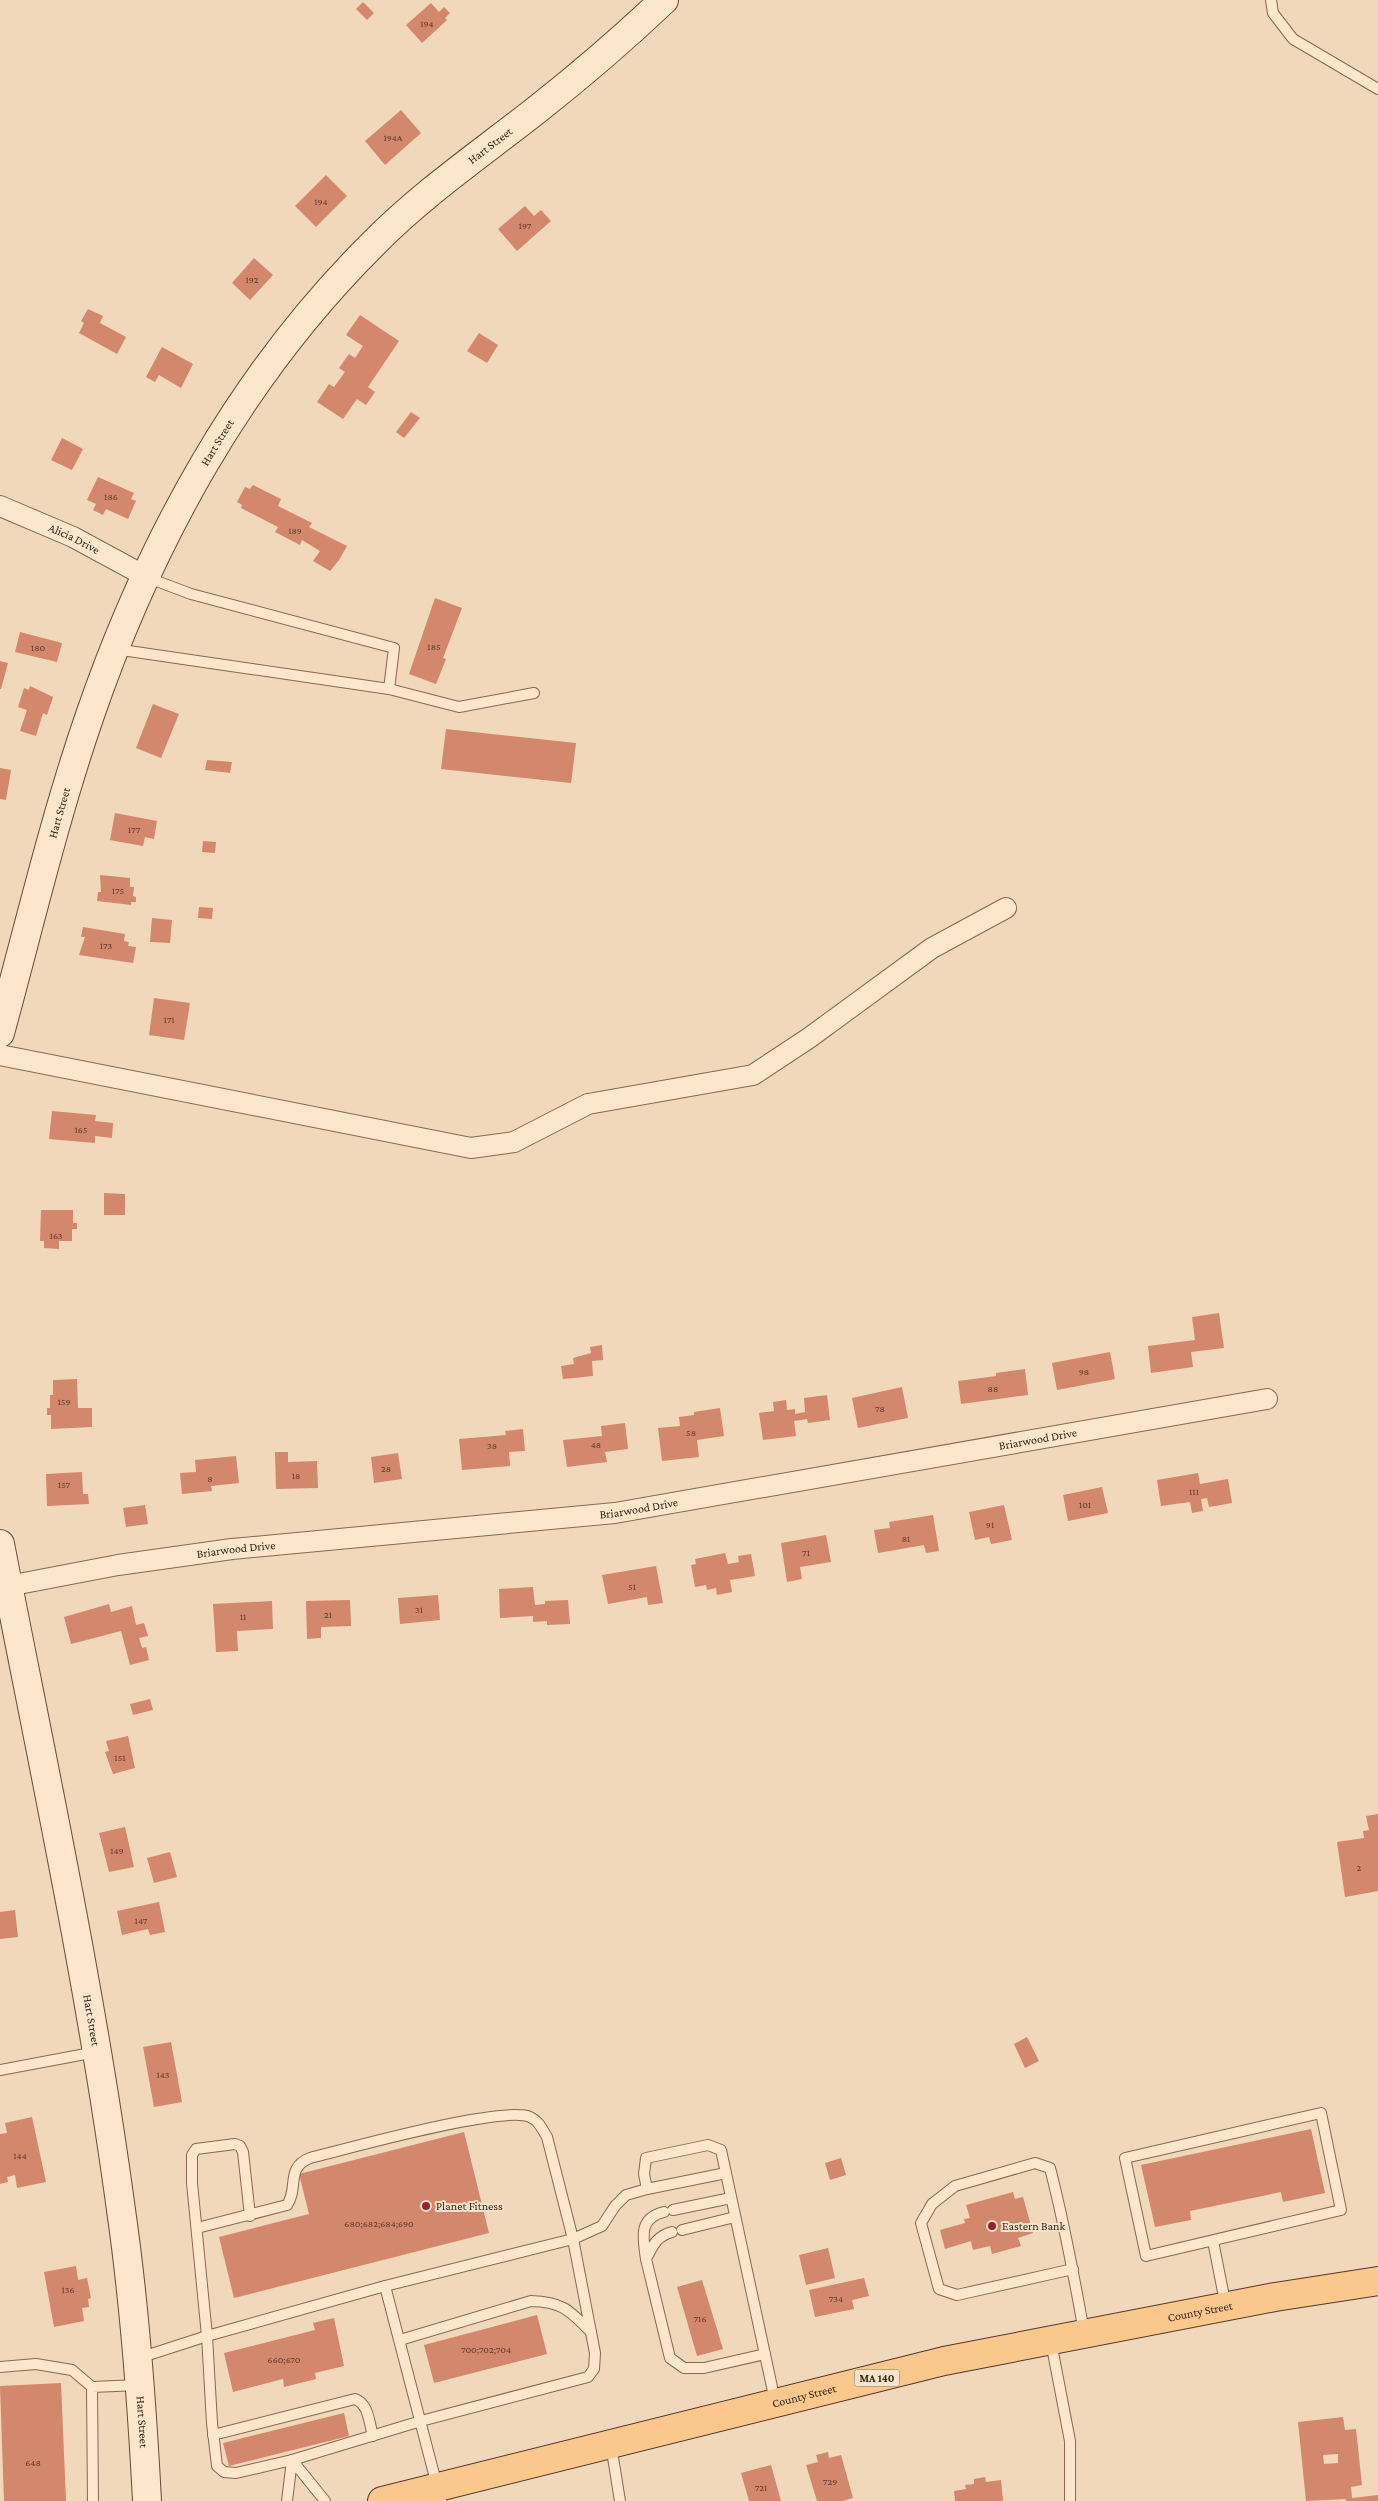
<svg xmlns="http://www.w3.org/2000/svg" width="1378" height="2501" font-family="'Crimson Pro',serif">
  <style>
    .building { fill: #d3876c; fill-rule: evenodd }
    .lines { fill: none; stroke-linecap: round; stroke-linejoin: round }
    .lane-casing { stroke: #896753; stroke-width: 12 }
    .street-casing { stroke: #896753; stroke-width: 22 }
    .secondary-casing { stroke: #6b4936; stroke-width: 30 }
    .primary-casing { stroke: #563628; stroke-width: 30 }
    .lane { stroke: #fce7cd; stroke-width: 10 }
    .street { stroke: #fce7cd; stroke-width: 20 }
    .secondary { stroke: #fce7cd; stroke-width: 28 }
    .primary { stroke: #fac78c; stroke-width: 28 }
    .poi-dot { fill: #9d1e33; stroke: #f8e4ca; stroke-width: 2 }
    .labels { text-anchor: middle; stroke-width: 4; stroke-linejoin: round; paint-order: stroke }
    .number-label { font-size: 10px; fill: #5e3c2e }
    .shield { fill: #f8e4ca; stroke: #715d4e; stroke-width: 1 }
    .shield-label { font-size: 11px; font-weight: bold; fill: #372319 }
    .street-label { font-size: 12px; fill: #372319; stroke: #f8e4ca }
    .poi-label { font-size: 12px; fill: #372319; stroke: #f8e4ca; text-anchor: start }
  </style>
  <rect width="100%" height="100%" fill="#f1d8ba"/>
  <g class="building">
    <polygon points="363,2 374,13 367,20 356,9"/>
    <polygon points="431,3 439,12 444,7 450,13 445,18 447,20 422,43 406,25"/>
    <polygon points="401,110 421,133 385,165 365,141"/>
    <polygon points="326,175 347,196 316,227 295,206"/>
    <polygon points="525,206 534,216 541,210 551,221 517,251 498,229"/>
    <polygon points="254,258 273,275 250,300 232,283"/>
    <polygon points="88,309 103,316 100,323 126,337 117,354 79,333 84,323 81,321"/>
    <polygon points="360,315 399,341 368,387 375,392 366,405 357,399 343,419 317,402 329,384 334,387 345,372 339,368 349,354 355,358 363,346 346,335"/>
    <polygon points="479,333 498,345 487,363 467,351"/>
    <polygon points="162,347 193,364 181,388 159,375 155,382 146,377"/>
    <polygon points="411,412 420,418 404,438 396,432"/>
    <polygon points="62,438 83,449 72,470 51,460"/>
    <polygon points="98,477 134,493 131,499 136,501 128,519 106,509 103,515 93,510 96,504 87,500"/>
    <polygon points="253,485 281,499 278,506 312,523 309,527 347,546 339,560 330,571 313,561 320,551 302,540 300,545 275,532 278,527 241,508 242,505 237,502 245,487 250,489"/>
    <polygon points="435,598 462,608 443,658 446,659 436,684 409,674"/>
    <polygon points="20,632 62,643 57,662 15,652"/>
    <polygon points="0,661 8,663 1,689 0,689"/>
    <polygon points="30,686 53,697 47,715 43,713 36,736 20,731 27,710 18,707 24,688 29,690"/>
    <polygon points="153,704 179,714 161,758 136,748"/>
    <polygon points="446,729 576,743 571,783 441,769"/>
    <polygon points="207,760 232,762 230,773 205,770"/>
    <polygon points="0,768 11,770 6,800 0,799"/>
    <polygon points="115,813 157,821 154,839 145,837 143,846 110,840"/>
    <polygon points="203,841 216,842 215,853 202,852"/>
    <polygon points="100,875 130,878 130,887 134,887 133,896 136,897 136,902 131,902 131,905 97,901 98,892 101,892"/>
    <polygon points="199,907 213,908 212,919 198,918"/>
    <polygon points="152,918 172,920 170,943 150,942"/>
    <polygon points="83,927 125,934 124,941 129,942 128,946 136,947 133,963 79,955 85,937 81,937"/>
    <polygon points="154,998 190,1003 184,1040 149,1035"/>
    <polygon points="52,1111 96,1115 95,1121 113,1123 112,1138 95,1136 95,1143 49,1139"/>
    <polygon points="104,1193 125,1194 125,1215 104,1215"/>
    <polygon points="41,1210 73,1210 73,1223 77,1223 77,1229 72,1229 72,1241 59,1241 59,1249 44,1248 44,1241 40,1241"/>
    <polygon points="1219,1313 1224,1348 1191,1352 1193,1367 1151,1373 1148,1346 1195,1340 1192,1317"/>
    <polygon points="602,1345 603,1360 592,1361 593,1376 563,1379 561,1366 574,1364 573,1358 591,1353 590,1347"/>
    <polygon points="1110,1352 1115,1379 1057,1390 1052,1363"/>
    <polygon points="1025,1369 1028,1395 961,1404 958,1381 996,1376 996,1373"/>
    <polygon points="77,1379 78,1408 92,1408 92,1427 51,1429 51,1415 47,1415 47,1408 50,1408 50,1395 53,1395 53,1380"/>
    <polygon points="902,1387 908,1418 858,1428 852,1398"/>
    <polygon points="827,1395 830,1420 808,1423 807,1419 794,1421 796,1436 763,1440 759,1413 774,1411 773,1402 786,1400 787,1410 795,1409 795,1414 805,1412 804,1398"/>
    <polygon points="720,1408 724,1436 697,1440 699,1457 662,1461 658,1428 680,1426 679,1417 694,1415 694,1412"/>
    <polygon points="625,1423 628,1449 605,1452 607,1462 567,1467 563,1440 602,1436 601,1426"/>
    <polygon points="523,1429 525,1451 509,1452 510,1466 462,1470 459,1439 506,1435 505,1431"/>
    <polygon points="275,1452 288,1452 288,1462 317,1461 318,1488 276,1489"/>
    <polygon points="398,1453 402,1479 374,1483 371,1457"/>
    <polygon points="236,1456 239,1483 211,1486 212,1491 182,1494 180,1473 196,1472 195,1460"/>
    <polygon points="82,1472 83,1494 88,1494 89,1504 47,1506 46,1474"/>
    <polygon points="1198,1473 1200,1484 1228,1479 1232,1503 1209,1507 1207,1498 1201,1499 1203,1511 1192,1513 1190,1502 1161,1506 1157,1480"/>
    <polygon points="1102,1487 1108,1513 1068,1521 1063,1495"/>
    <polygon points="145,1505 148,1524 126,1527 123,1508"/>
    <polygon points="1004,1505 1012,1540 991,1544 989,1537 975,1540 969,1512"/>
    <polygon points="933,1515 939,1551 926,1553 924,1545 878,1553 874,1530 890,1528 889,1522"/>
    <polygon points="826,1535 831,1562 800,1567 802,1579 787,1582 781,1543"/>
    <polygon points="725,1553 728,1564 739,1562 738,1556 751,1554 755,1576 730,1580 732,1592 717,1595 716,1588 707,1590 706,1585 695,1587 691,1565 696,1564 695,1559"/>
    <polygon points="656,1566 663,1603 648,1605 647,1597 608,1604 602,1575"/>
    <polygon points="533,1587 535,1605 545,1604 545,1601 568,1600 570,1624 547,1625 547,1621 533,1622 533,1616 500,1618 499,1589"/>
    <polygon points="438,1595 440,1620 400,1624 398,1598"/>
    <polygon points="350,1600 351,1626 321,1627 321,1638 307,1639 306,1601"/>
    <polygon points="272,1601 273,1629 237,1631 238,1651 216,1652 213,1604"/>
    <polygon points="109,1604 111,1612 132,1606 136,1625 144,1623 148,1636 139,1638 142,1648 146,1647 149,1660 130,1665 121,1631 71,1644 64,1617"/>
    <polygon points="150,1699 153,1710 133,1715 130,1704"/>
    <polygon points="128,1736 135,1768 113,1774 105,1752 109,1751 106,1741"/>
    <polygon points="1378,1814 1378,1891 1345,1897 1337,1842 1364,1838 1363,1831 1369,1830 1366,1816"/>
    <polygon points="125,1827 134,1867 109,1872 99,1833"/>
    <polygon points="170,1852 177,1877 154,1883 147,1858"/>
    <polygon points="159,1902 165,1932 150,1935 148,1929 122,1935 117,1911"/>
    <polygon points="15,1910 18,1937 0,1939 0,1912"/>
    <polygon points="1027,2037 1039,2061 1025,2068 1014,2044"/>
    <polygon points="171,2042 182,2102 154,2107 143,2047"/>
    <polygon points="32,2117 46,2182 17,2188 15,2175 7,2177 8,2182 0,2184 0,2134 7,2133 5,2123"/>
    <polygon points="1311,2129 1325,2193 1283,2202 1281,2192 1190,2211 1191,2220 1155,2227 1141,2165"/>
    <polygon points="464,2132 489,2233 234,2298 219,2237 309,2214 299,2174"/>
    <polygon points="841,2158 846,2175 830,2180 825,2163"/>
    <polygon points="1013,2192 1015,2199 1023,2197 1033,2233 1018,2238 1021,2246 992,2254 990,2246 973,2250 971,2241 945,2249 940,2230 965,2223 964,2219 970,2218 966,2205"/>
    <polygon points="828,2248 835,2278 806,2285 799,2255"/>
    <polygon points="76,2266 78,2280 87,2278 91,2298 88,2299 89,2307 82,2308 84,2321 54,2327 44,2272"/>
    <polygon points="864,2278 869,2296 852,2300 854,2309 815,2317 809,2290"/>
    <polygon points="702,2280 723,2349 697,2356 677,2287"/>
    <polygon points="537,2315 547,2354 434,2383 424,2345"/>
    <polygon points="334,2318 344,2366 315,2373 316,2379 284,2387 283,2379 233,2392 224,2353 315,2330 313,2323"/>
    <polygon points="61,2383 66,2501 4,2501 0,2386"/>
    <polygon points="344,2413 349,2436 229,2466 223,2443"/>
    <path d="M1343,2417L1345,2430L1356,2429L1362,2485L1351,2487L1352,2498L1378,2495V2501H1346V2499L1306,2501L1298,2422ZM1338,2454V2463L1324,2464L1323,2455Z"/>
    <polygon points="828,2452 829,2458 841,2455 853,2498 842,2501 817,2501 806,2465 818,2462 816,2455"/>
    <polygon points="771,2465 781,2501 749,2501 741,2473"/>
    <polygon points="985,2477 986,2482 1001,2480 1003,2501 955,2501 954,2491 966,2489 965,2485 974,2484 974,2479"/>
  </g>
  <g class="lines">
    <defs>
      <g id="lane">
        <polyline points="1271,0 1273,13 1293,39 1378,89"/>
        <polyline points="146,577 191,594 394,648 389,689"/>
        <polyline points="115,649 389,689 459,707 534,693"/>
        <polyline points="0,2070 96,2052"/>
        <polygon points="1321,2113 1341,2210 1146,2256 1125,2158"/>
        <polyline points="647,2189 726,2173"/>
        <polyline points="673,2210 731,2198"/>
        <path d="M197,2228L287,2205C299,2188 285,2168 310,2158C346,2149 503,2105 530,2117C539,2121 542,2129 547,2137L573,2239L595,2353L594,2369L588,2377L421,2421L292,2460L236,2473L224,2472L217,2466L212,2423L207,2336L192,2183V2155L196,2149L235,2144L240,2146L243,2152L250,2216"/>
        <polyline points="682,2230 735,2217"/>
        <path d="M672,2232C657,2236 653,2245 646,2259L670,2358L684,2368H704L765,2354"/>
        <polyline points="1213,2241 1226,2307"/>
        <path d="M646,2259C643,2238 638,2218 664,2212"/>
        <path d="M1073,2269L957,2295L939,2289L921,2223L932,2204L955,2186L1035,2163L1050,2168C1064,2222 1074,2276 1084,2332"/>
        <polyline points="385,2286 573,2239 602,2226 615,2206 626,2195 647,2189 644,2174 646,2158 708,2145 721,2150 775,2401"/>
        <path d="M400,2340L531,2301C563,2302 569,2310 591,2332"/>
        <polyline points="1051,2342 1070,2441 1070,2501"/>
        <polyline points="139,2358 207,2336 385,2286 441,2501"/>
        <polyline points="0,2367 36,2364 72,2370 92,2387"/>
        <path d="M213,2435L355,2399C369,2404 369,2423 373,2436"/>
        <polyline points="611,2445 620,2501"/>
        <polyline points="93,2501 92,2387 139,2385"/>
        <polyline points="287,2501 292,2460 325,2501"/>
      </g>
      <g id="street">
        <path id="s1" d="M0,506L73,537L145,576"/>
        <polyline points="0,1055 471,1148 514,1142 588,1104 753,1075 809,1038 932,948 1006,908"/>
        <path id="s2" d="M8,1586L118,1565L232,1549L615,1513L1267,1399"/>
      </g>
      <g id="secondary">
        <path id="s3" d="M0,1033C29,927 54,819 90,715C150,541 241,375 372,245C423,193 482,153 539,108C582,74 624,38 664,0"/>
        <path id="s4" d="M0,1544C43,1766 91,1987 121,2210C135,2307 142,2404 147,2501"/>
      </g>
      <g id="primary">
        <path id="s5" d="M382,2501L944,2361L1275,2297L1378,2281"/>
      </g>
    </defs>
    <use href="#lane" class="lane-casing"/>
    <use href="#street" class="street-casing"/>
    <use href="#secondary" class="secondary-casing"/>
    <use href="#primary" class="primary-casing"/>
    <use href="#lane" class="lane"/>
    <use href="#street" class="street"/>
    <use href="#secondary" class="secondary"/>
    <use href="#primary" class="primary"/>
  </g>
  <g class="poi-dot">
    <circle cx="426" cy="2206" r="5"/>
    <circle cx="992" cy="2226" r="5"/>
  </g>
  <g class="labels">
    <g class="number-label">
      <text x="427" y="27">194</text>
      <text x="393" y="141">194A</text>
      <text x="321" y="205">194</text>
      <text x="525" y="229">197</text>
      <text x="252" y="283">192</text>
      <text x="111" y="500">186</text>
      <text x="295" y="534">189</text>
      <text x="434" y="650">185</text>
      <text x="38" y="651">180</text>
      <text x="134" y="833">177</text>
      <text x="118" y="894">175</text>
      <text x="106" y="949">173</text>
      <text x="169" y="1023">171</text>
      <text x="81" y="1133">165</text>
      <text x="56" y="1239">163</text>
      <text x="1084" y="1375">98</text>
      <text x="993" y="1392">88</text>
      <text x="64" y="1405">159</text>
      <text x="880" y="1412">78</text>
      <text x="691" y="1436">58</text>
      <text x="596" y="1448">48</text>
      <text x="492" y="1449">38</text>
      <text x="386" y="1472">28</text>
      <text x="296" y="1479">18</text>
      <text x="210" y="1482">8</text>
      <text x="64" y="1488">157</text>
      <text x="1194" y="1495">111</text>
      <text x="1085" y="1508">101</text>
      <text x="990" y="1528">91</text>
      <text x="906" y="1542">81</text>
      <text x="806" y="1556">71</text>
      <text x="632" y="1590">51</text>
      <text x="419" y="1613">31</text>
      <text x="328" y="1618">21</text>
      <text x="243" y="1620">11</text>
      <text x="120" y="1761">151</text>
      <text x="117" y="1854">149</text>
      <text x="1359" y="1871">2</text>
      <text x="141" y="1924">147</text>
      <text x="163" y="2078">143</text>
      <text x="20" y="2159">144</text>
      <text x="379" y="2227">680;682;684;690</text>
      <text x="68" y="2293">136</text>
      <text x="836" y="2302">734</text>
      <text x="700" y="2322">716</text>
      <text x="486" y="2353">700;702;704</text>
      <text x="284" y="2363">660;670</text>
      <text x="33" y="2466">648</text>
      <text x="830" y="2485">729</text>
      <text x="761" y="2491">721</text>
    </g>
    <rect class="shield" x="854.5" y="2369.5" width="45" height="17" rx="4"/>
    <g class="shield-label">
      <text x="877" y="2382">MA 140</text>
    </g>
    <g class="street-label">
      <text dy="4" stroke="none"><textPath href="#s3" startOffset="1038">Hart Street</textPath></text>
      <text dy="4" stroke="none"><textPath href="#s3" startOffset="632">Hart Street</textPath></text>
      <text dy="4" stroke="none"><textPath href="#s1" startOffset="81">Alicia Drive</textPath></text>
      <text dy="4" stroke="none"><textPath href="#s3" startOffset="228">Hart Street</textPath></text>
      <text dy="4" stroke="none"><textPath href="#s2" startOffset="1041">Briarwood Drive</textPath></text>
      <text dy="4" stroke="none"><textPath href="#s2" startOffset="636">Briarwood Drive</textPath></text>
      <text dy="4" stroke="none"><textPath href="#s2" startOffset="231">Briarwood Drive</textPath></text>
      <text dy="4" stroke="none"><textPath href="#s4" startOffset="485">Hart Street</textPath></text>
      <text dy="4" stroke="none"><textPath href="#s5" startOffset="840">County Street</textPath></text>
      <text dy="4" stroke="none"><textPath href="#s5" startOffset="435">County Street</textPath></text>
      <text dy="4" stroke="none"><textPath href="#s4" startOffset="890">Hart Street</textPath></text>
    </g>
    <g class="poi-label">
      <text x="436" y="2210">Planet Fitness</text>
      <text x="1002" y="2230">Eastern Bank</text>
    </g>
  </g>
</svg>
